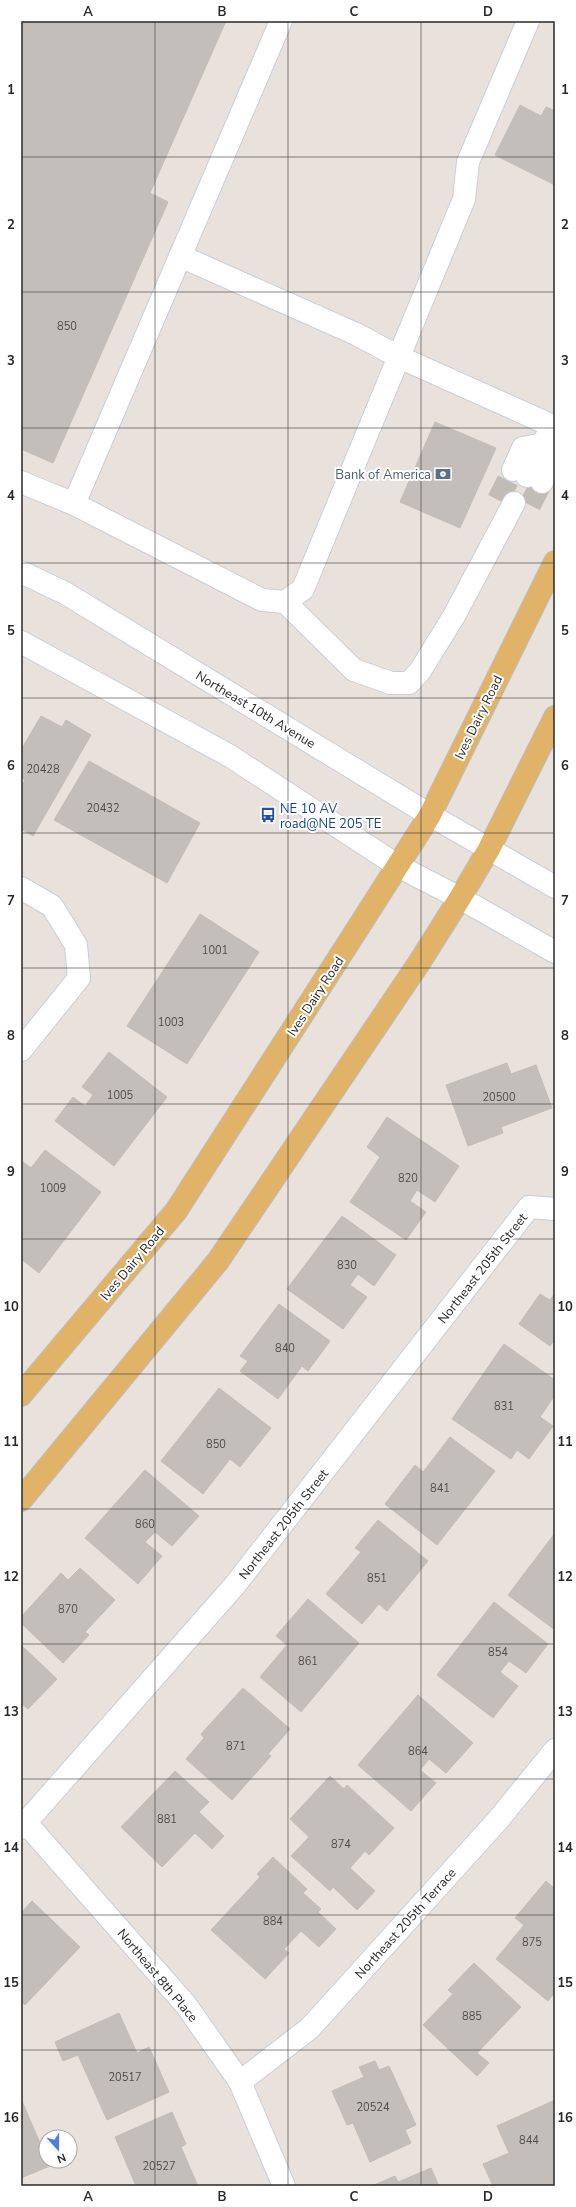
<svg xmlns="http://www.w3.org/2000/svg" width="576" height="2207" font-family="'Nunito Sans',sans-serif">
  <style>
    .building { fill: #c4beba; stroke: #c4bcb5 }
    .lines { fill: none; stroke-linecap: round; stroke-linejoin: round }
    .minor-tunnel { stroke: #c2bcb7; stroke-width: 22; stroke-dasharray: 22 11; stroke-linecap: butt }
    .minor-casing { stroke: #c9ced8; stroke-width: 24 }
    .major-casing { stroke: #bebebe; stroke-width: 24 }
    .minor { stroke: #fff; stroke-width: 22 }
    .major { stroke: #e0b368; stroke-width: 22 }
    .grid { fill: none; stroke: #282828; stroke-width: 1; stroke-opacity: 0.55 }
    .labels { text-anchor: middle; stroke-width: 4; stroke-linejoin: round; paint-order: stroke }
    .number-label { font-size: 11px; fill: #4f4e4c }
    .service-label { font-size: 13px; fill: #4e5e75; stroke: #fff; text-anchor: end }
    .street-label { font-size: 13px; fill: #282828; stroke: #fff }
    .transit-label { font-size: 13px; fill: #164399; stroke: #fff; text-anchor: start }
    .neatline { fill: none; stroke: #282828; stroke-width: 1.5 }
    .grid-label { font-size: 13px; text-anchor: middle; font-weight: bold; fill: #282828 }
  </style>
  <rect width="100%" height="100%" fill="#e9e1db"/>
  <g class="building">
    <polygon points="21,21 226,21 150,193 168,202 53,463 21,449"/>
    <polygon points="520,105 541,116 546,107 555,111 555,185 495,155"/>
    <polygon points="435,422 496,448 460,528 400,502"/>
    <polygon points="41,716 62,727 66,720 91,735 33,836 21,829 21,787 25,780 21,777 21,750"/>
    <polygon points="89,761 200,823 167,883 54,820"/>
    <polygon points="200,914 259,952 187,1064 127,1026"/>
    <polygon points="109,1052 167,1097 114,1166 55,1121 73,1097 85,1106 93,1095 82,1087"/>
    <polygon points="507,1063 511,1074 536,1065 552,1108 501,1127 503,1133 468,1146 446,1085"/>
    <polygon points="387,1117 459,1166 435,1202 417,1190 410,1201 426,1212 406,1240 350,1202 380,1157 367,1147"/>
    <polygon points="45,1150 101,1192 39,1273 21,1259 21,1165 23,1162 31,1168"/>
    <polygon points="342,1216 396,1255 374,1286 358,1274 350,1285 367,1297 343,1329 287,1289"/>
    <polygon points="555,1293 555,1339 550,1346 519,1324 540,1294 550,1300"/>
    <polygon points="279,1304 330,1341 308,1371 302,1366 278,1399 240,1371 248,1361 240,1356"/>
    <polygon points="504,1344 555,1380 555,1395 540,1417 553,1426 529,1459 517,1450 511,1459 452,1419"/>
    <polygon points="219,1388 271,1428 240,1467 230,1459 203,1494 161,1461"/>
    <polygon points="450,1437 495,1471 437,1545 385,1504 415,1465 423,1472"/>
    <polygon points="145,1470 199,1516 172,1546 155,1532 145,1542 162,1556 138,1584 85,1538"/>
    <polygon points="378,1520 428,1561 387,1611 379,1604 362,1624 326,1594 361,1552 355,1548"/>
    <polygon points="555,1533 555,1630 508,1595"/>
    <polygon points="80,1568 115,1600 85,1632 89,1635 63,1663 21,1623 21,1617 61,1573 68,1580"/>
    <polygon points="308,1599 359,1643 301,1712 260,1677 287,1645 276,1636"/>
    <polygon points="494,1602 548,1644 526,1673 509,1661 500,1672 518,1686 493,1718 437,1675"/>
    <polygon points="21,1645 57,1679 28,1709 21,1703"/>
    <polygon points="243,1688 290,1729 268,1754 271,1756 232,1800 186,1759 204,1738 201,1734"/>
    <polygon points="418,1695 473,1743 446,1773 429,1759 420,1770 436,1783 411,1811 358,1765"/>
    <polygon points="175,1771 209,1802 199,1812 224,1836 212,1849 195,1833 162,1867 121,1827"/>
    <polygon points="330,1776 344,1789 347,1785 394,1828 369,1855 365,1851 350,1868 375,1891 357,1910 333,1887 330,1891 291,1856 309,1837 290,1819"/>
    <polygon points="273,1857 307,1889 303,1893 321,1909 318,1912 336,1929 319,1947 301,1931 284,1949 289,1953 265,1979 211,1930 260,1877 257,1874"/>
    <polygon points="546,1881 555,1889 555,1992 548,2001 496,1959 524,1925 515,1918"/>
    <polygon points="32,1901 80,1947 25,2005 21,2001 21,1913"/>
    <polygon points="474,1963 521,2007 477,2053 489,2063 477,2076 423,2025 453,1994 448,1990"/>
    <polygon points="119,2013 137,2053 149,2047 169,2092 107,2120 78,2055 63,2061 55,2042"/>
    <polygon points="375,2061 379,2070 389,2066 416,2125 405,2130 411,2143 370,2162 353,2123 347,2125 332,2091 364,2077 359,2067"/>
    <polygon points="21,2099 50,2166 21,2178"/>
    <polygon points="555,2100 555,2186 493,2186 483,2164 509,2153 497,2126"/>
    <polygon points="172,2112 186,2144 181,2147 198,2186 136,2186 115,2137"/>
    <polygon points="431,2168 439,2186 372,2186 395,2176 398,2182"/>
  </g>
  <g class="lines">
    <g class="minor-tunnel">
      <polyline points="498,500 513,470"/>
      <polyline points="530,505 542,482"/>
    </g>
    <defs>
      <g id="minor">
        <polyline points="180,256 356,334 399,357 555,427"/>
        <polyline points="513,470 523,448 544,444"/>
        <polyline points="527,476 552,426"/>
        <polyline points="21,482 74,504 262,600 285,602 303,589 464,199 468,162 528,21"/>
        <polyline points="542,482 550,461 546,450"/>
        <polyline points="74,504 281,21"/>
        <polyline points="21,572 65,593 430,815 555,887"/>
        <polyline points="285,602 354,670 391,683 409,683 420,671 454,616 514,503"/>
        <polyline points="21,642 230,756 398,866 460,898 555,952"/>
        <polyline points="21,888 52,906 76,945 79,978 21,1050"/>
        <polyline points="26,1823 186,2005 240,2082 284,2186"/>
        <polyline points="21,1828 235,1585 529,1207 555,1209"/>
        <polyline points="240,2082 310,2028 498,1820 555,1750"/>
      </g>
      <g id="major">
        <polyline points="21,1395 176,1211 358,928 430,815 555,562"/>
        <polyline points="21,1500 218,1261 419,963 460,898 489,849 555,717"/>
      </g>
    </defs>
    <use href="#minor" class="minor-casing"/>
    <use href="#major" class="major-casing"/>
    <use href="#minor" class="minor"/>
    <use href="#major" class="major"/>
  </g>
  <path class="grid" d="M155,21V2186M288,21V2186M421,21V2186M21,157H555M21,292H555M21,428H555M21,563H555M21,698H555M21,833H555M21,968H555M21,1104H555M21,1239H555M21,1374H555M21,1509H555M21,1644H555M21,1779H555M21,1915H555M21,2050H555"/>
  <defs>
    <symbol id="bank-bare" viewBox="-9 -9 18 18"><path d="M-6-4H6V4H-6ZM0-2.3a2.3 2.3 0 1 0 0 4.6a2.3 2.3 0 1 0 0-4.6Z" fill="#5c6f8a" stroke="#fff" stroke-width="2.5" paint-order="stroke"/></symbol>
    <symbol id="bus-bare" viewBox="-9 -9 18 18"><path d="M-5-6H5V4H4V6H2V4H-2V6H-4V4H-5ZM-3.5-4V0h7V-4ZM-3.5 1.2v1.5H-2V1.2ZM2 1.2v1.5H3.5V1.2Z" fill="#1a4fb4" stroke="#fff" stroke-width="2.5" paint-order="stroke"/></symbol>
  </defs>
  <g fill-rule="evenodd">
    <use href="#bank-bare" x="432" y="463" width="22" height="22"/>
    <use href="#bus-bare" x="257" y="804" width="22" height="22"/>
  </g>
  <g class="labels">
    <g class="number-label">
      <text x="67" y="330">850</text>
      <text x="43" y="773">20428</text>
      <text x="103" y="812">20432</text>
      <text x="215" y="954">1001</text>
      <text x="171" y="1026">1003</text>
      <text x="120" y="1099">1005</text>
      <text x="499" y="1101">20500</text>
      <text x="408" y="1182">820</text>
      <text x="53" y="1192">1009</text>
      <text x="347" y="1269">830</text>
      <text x="285" y="1352">840</text>
      <text x="504" y="1410">831</text>
      <text x="216" y="1448">850</text>
      <text x="440" y="1492">841</text>
      <text x="145" y="1528">860</text>
      <text x="377" y="1582">851</text>
      <text x="68" y="1613">870</text>
      <text x="498" y="1656">854</text>
      <text x="308" y="1665">861</text>
      <text x="236" y="1750">871</text>
      <text x="418" y="1755">864</text>
      <text x="167" y="1823">881</text>
      <text x="341" y="1848">874</text>
      <text x="273" y="1925">884</text>
      <text x="532" y="1946">875</text>
      <text x="472" y="2020">885</text>
      <text x="125" y="2081">20517</text>
      <text x="373" y="2111">20524</text>
      <text x="529" y="2144">844</text>
      <text x="159" y="2170">20527</text>
    </g>
    <g class="service-label">
      <text x="431" y="479">Bank of America</text>
    </g>
    <g class="street-label">
      <text transform="translate(256 709) rotate(31)" y="5">Northeast 10th Avenue</text>
      <text transform="translate(478 717) rotate(-64)" y="5">Ives Dairy Road</text>
      <text transform="translate(315 996) rotate(-57)" y="5">Ives Dairy Road</text>
      <text transform="translate(132 1263) rotate(-50)" y="5">Ives Dairy Road</text>
      <text transform="translate(482 1268) rotate(-52)" y="5">Northeast 205th Street</text>
      <text transform="translate(283 1524) rotate(-52)" y="5">Northeast 205th Street</text>
      <text transform="translate(405 1923) rotate(-48)" y="5">Northeast 205th Terrace</text>
      <text transform="translate(158 1975) rotate(50)" y="5">Northeast 8th Place</text>
    </g>
    <g class="transit-label">
      <text x="280" y="813">NE 10 AV<tspan x="280" dy="15">road@NE 205 TE</tspan></text>
    </g>
  </g>
  <rect width="576" height="2207" fill="none" stroke="#ffffff" stroke-width="44"/>
  <g transform="translate(58 2149) rotate(159)"><circle r="19" fill="#ffffff" stroke="#a9a9a9"/>
  <path d="M0-3L7 15L0 10L-7 15Z" fill="#4b7ee5"/>
  <text y="-6" font-size="11" font-weight="bold" text-anchor="middle" fill="#282828">N</text>
  </g>
  <rect x="22" y="22" width="532" height="2163" class="neatline"/>
  <g class="grid-label">
    <text x="88" y="16">A</text>
    <text x="222" y="16">B</text>
    <text x="354" y="16">C</text>
    <text x="488" y="16">D</text>
    <text x="11" y="94">1</text>
    <text x="565" y="94">1</text>
    <text x="11" y="229">2</text>
    <text x="565" y="229">2</text>
    <text x="11" y="365">3</text>
    <text x="565" y="365">3</text>
    <text x="11" y="500">4</text>
    <text x="565" y="500">4</text>
    <text x="11" y="635">5</text>
    <text x="565" y="635">5</text>
    <text x="11" y="770">6</text>
    <text x="565" y="770">6</text>
    <text x="11" y="905">7</text>
    <text x="565" y="905">7</text>
    <text x="11" y="1040">8</text>
    <text x="565" y="1040">8</text>
    <text x="11" y="1176">9</text>
    <text x="565" y="1176">9</text>
    <text x="11" y="1311">10</text>
    <text x="565" y="1311">10</text>
    <text x="11" y="1446">11</text>
    <text x="565" y="1446">11</text>
    <text x="11" y="1581">12</text>
    <text x="565" y="1581">12</text>
    <text x="11" y="1716">13</text>
    <text x="565" y="1716">13</text>
    <text x="11" y="1852">14</text>
    <text x="565" y="1852">14</text>
    <text x="11" y="1987">15</text>
    <text x="565" y="1987">15</text>
    <text x="11" y="2122">16</text>
    <text x="565" y="2122">16</text>
    <text x="88" y="2201">A</text>
    <text x="222" y="2201">B</text>
    <text x="354" y="2201">C</text>
    <text x="488" y="2201">D</text>
  </g>
</svg>
